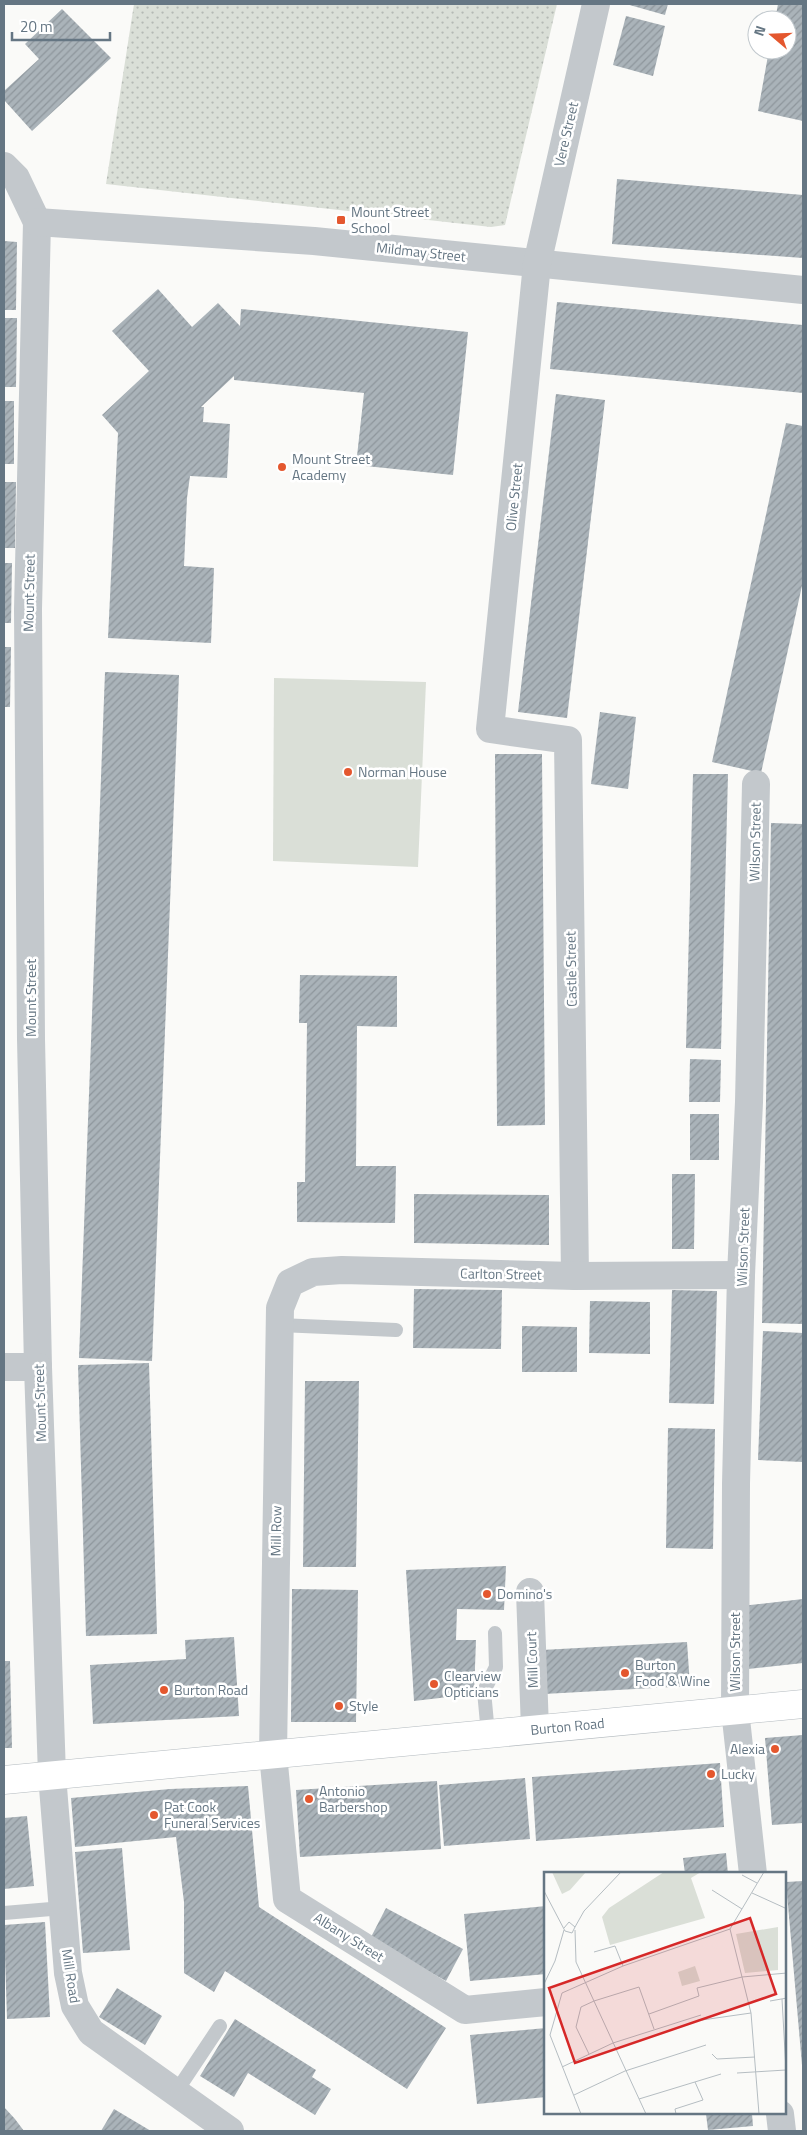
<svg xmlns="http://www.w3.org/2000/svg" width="807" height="2135" font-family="'Titillium Web',sans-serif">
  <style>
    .grass { fill: #dadfd7 }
    .park { fill: url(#park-dots) }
    .building { fill: url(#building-hatch) }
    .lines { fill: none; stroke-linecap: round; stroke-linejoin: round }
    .secondary-casing { stroke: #b3babf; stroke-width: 29 }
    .lane { stroke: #c3c8cc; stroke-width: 14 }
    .street { stroke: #c3c8cc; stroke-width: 28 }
    .secondary { stroke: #fff; stroke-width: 28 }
    .poi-dot { fill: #e4572e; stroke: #fff; stroke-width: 2 }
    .labels { text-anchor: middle; stroke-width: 5; stroke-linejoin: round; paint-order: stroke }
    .street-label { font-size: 14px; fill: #657683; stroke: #fff }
    .poi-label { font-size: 14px; fill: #657683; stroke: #fff; text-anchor: start }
    .inset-road { fill: none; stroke: #b5bdc2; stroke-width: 1 }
    .view { fill: #d62828; fill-opacity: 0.15; stroke: #d62828; stroke-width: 2.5 }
    .inset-edge { fill: none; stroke: #657683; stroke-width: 2.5 }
  </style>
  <defs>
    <pattern id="park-dots" width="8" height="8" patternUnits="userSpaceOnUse" patternTransform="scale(1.25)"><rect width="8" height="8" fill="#dadfd7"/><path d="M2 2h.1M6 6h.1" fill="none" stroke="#b4b9b4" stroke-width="1.8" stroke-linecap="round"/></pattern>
    <pattern id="building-hatch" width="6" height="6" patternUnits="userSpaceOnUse" patternTransform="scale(1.25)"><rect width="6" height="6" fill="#aab3b9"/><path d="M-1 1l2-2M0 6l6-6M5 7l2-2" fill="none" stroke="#8e969c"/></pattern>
  </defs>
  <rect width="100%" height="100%" fill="#fafaf8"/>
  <polygon class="grass" points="274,678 426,682 418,867 273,861"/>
  <polygon class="park" points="134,4 557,4 505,225 491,227 106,184"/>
  <g class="building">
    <polygon points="626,4 668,4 665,15"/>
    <polygon points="778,4 803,4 803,121 758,111 769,50 787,50 787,20 775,20"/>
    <polygon points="62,9 111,58 32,131 4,100 4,91 39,59 25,44"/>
    <polygon points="626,16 665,26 653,76 613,65"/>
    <polygon points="617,179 803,195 803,258 612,244"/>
    <polygon points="4,241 17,242 16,310 4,310"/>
    <polygon points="158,289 192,327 218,303 240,326 241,309 468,332 453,475 356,465 364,393 234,380 234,376 201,407 204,407 203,422 230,424 227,478 190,476 187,498 184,566 214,568 211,643 108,638 118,433 102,415 149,371 112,331"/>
    <polygon points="557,302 803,325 803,393 550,369"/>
    <polygon points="4,318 17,318 16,387 4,387"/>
    <polygon points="556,394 605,400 567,718 518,712"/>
    <rect x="4" y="401" width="10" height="63"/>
    <polygon points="786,423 803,426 803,581 761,773 712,762"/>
    <polygon points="4,482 16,482 15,548 4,548"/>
    <polygon points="4,563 12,563 11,623 4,623"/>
    <polygon points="4,647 11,647 10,707 4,707"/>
    <polygon points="105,672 179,675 152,1361 79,1358"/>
    <polygon points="600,712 636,717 628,789 591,784"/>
    <polygon points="495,754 542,754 545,1125 497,1126"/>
    <polygon points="693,774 728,774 721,1049 686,1048"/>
    <polygon points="771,823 803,824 803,1324 762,1323"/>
    <polygon points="300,975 397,976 397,1027 357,1026 356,1166 396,1166 395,1223 297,1222 297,1182 305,1182 307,1023 299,1023"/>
    <polygon points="690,1059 721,1060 720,1102 689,1102"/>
    <rect x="690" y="1114" width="29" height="46"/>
    <polygon points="672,1174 695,1174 694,1249 672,1249"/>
    <polygon points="414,1194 549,1195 549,1245 414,1243"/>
    <polygon points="414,1289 502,1290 501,1349 413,1348"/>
    <polygon points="672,1290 717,1291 714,1404 669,1403"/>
    <polygon points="590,1301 650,1302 650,1354 589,1353"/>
    <polygon points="522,1326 577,1327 577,1372 522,1372"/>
    <polygon points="763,1331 803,1333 803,1462 758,1460"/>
    <polygon points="149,1363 157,1634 86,1636 78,1365"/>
    <polygon points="305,1381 359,1381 356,1567 303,1567"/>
    <polygon points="668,1428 715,1429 713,1549 666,1548"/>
    <polygon points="506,1566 504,1610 457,1609 456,1640 476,1640 474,1694 414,1701 406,1570"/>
    <polygon points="292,1589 358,1590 356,1722 291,1722"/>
    <polygon points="803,1599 803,1663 748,1669 741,1606"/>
    <polygon points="234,1637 239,1716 93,1724 90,1665 186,1659 185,1640"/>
    <polygon points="687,1642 690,1686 544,1694 542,1650"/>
    <polygon points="4,1661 10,1661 12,1748 4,1748"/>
    <polygon points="803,1735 803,1823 772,1825 765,1738"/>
    <polygon points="720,1763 724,1827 536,1841 532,1777"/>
    <polygon points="525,1778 530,1839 444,1846 439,1785"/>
    <polygon points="437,1781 441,1849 300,1857 296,1790"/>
    <polygon points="248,1786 259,1907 446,2028 407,2089 225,1971 214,1992 184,1973 184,1902 176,1837 75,1847 71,1798 170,1789"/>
    <polygon points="27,1816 34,1886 4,1889 4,1818"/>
    <polygon points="122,1848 130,1950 83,1953 75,1852"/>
    <polygon points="726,1853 728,1874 685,1874 683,1858"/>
    <polygon points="803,1881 803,2065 802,2065 786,1882"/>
    <polygon points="546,1906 546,1974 470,1981 464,1914"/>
    <polygon points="386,1908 463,1949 446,1981 370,1939"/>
    <polygon points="45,1922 50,2017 7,2019 4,1925"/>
    <polygon points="117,1988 162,2016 145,2045 99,2017"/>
    <polygon points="235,2019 316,2070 312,2077 331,2089 315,2115 248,2073 234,2097 200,2076"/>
    <polygon points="546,2028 546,2097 477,2104 470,2035"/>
    <polygon points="4,2107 15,2119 24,2131 4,2131"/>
    <polygon points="114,2109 151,2131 101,2131"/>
    <polygon points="706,2114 752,2114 753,2126 708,2130"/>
  </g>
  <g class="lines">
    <defs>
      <g id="secondary">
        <path id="s1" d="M4,1780L803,1704"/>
      </g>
    </defs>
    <use href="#secondary" class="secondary-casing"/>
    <g class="lane">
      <polyline points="279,1325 396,1330"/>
      <polyline points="488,1734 484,1691 496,1667 495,1633"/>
      <polyline points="4,1913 63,1908"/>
      <polyline points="176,2092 220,2026"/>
    </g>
    <g class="street">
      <polyline points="4,166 16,178 37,222 28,609 31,1039 38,1367 52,1775 68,1973 75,2006 91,2032 230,2131"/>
      <polyline points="37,222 314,241 803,290"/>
      <polyline points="575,1276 568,740 490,729 537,264 596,4"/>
      <polyline points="4,1367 38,1367"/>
      <polyline points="530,1592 535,1729"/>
      <polyline points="753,1874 735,1710 736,1484 741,1275 749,1102 756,784"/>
      <polyline points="546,2002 465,2010 287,1899 273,1754 280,1308 290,1283 313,1272 342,1270 575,1276 741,1275"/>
      <polyline points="780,2114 782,2131"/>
    </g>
    <use href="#secondary" class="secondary"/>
  </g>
  <g class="poi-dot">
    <rect x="336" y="215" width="10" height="10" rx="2.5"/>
    <circle cx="282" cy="467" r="5"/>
    <circle cx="348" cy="772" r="5"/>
    <circle cx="487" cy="1594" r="5"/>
    <circle cx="625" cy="1673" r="5"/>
    <circle cx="434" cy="1684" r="5"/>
    <circle cx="164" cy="1690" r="5"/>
    <circle cx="339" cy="1706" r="5"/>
    <circle cx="775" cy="1749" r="5"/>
    <circle cx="711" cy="1774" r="5"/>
    <circle cx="309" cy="1799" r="5"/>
    <circle cx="154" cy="1815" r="5"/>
  </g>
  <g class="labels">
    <g class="street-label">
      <text transform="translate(566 134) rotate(-77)" y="5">Vere Street</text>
      <text transform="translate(421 252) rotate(6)" y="5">Mildmay Street</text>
      <text transform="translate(514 497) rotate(-84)" y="5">Olive Street</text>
      <text transform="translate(29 593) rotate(-89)" y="5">Mount Street</text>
      <text transform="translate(755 842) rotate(-89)" y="5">Wilson Street</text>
      <text transform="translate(571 969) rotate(-91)" y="5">Castle Street</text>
      <text transform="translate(31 998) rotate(-90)" y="5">Mount Street</text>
      <text transform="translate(743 1247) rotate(-88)" y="5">Wilson Street</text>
      <text transform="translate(501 1274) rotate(1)" y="5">Carlton Street</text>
      <text transform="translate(40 1403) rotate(-92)" y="5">Mount Street</text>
      <text transform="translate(276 1531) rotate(-89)" y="5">Mill Row</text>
      <text transform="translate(735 1652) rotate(-90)" y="5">Wilson Street</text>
      <text transform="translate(532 1660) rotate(-92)" y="5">Mill Court</text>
      <text dy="5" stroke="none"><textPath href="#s1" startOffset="566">Burton Road</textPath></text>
      <text transform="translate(349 1937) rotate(32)" y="5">Albany Street</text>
      <text transform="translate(71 1976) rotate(81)" y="5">Mill Road</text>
    </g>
    <g class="poi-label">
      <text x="351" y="217">Mount Street<tspan x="351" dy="16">School</tspan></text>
      <text x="292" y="464">Mount Street<tspan x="292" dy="16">Academy</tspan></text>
      <text x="358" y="777">Norman House</text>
      <text x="497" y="1599">Domino's</text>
      <text x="635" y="1670">Burton<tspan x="635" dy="16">Food &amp; Wine</tspan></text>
      <text x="444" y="1681">Clearview<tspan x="444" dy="16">Opticians</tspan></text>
      <text x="174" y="1695">Burton Road</text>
      <text x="349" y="1711">Style</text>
      <text x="765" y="1754" text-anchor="end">Alexia</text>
      <text x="721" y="1779">Lucky</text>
      <text x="319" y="1796">Antonio<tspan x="319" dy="16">Barbershop</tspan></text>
      <text x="164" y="1812">Pat Cook<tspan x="164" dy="16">Funeral Services</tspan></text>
    </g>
  </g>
  <g transform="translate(544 1872)">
    <rect width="242" height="242" fill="#fafaf8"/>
    <path d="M151,94L156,109L138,114L134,100Z" fill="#dadfd7"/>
    <path d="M8,0H42L26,18L18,22ZM120,0H157L147,6L161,46L66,73L58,45L65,36ZM234,55V98L201,101L192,62Z" fill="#dadfd7"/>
    <path class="inset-road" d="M198,3L213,11M168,18L198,37M0,19L21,59L28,61L31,55L25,50L20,56M208,21L241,36M31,55L40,39L77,0M186,57L207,141L215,242M186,57L220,0M31,58L32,90L102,242M50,80L71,74L79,94M0,112L11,89L20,58M226,129L243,126M105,142L155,124L153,116L198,105L243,101M158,148L207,141M45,182L32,155L37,135L50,129L95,115L110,157M168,182L173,187L211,185M18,195L69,171L157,143M193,201L242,198L238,127M30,223L81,199L162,173M95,227L177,202M37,242L6,163L18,121L79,94L186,57M132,242L131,237L159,228L151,210"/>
    <path class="view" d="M206,46L232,122L31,191L5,116Z"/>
    <rect width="242" height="242" class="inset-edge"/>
  </g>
  <rect width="807" height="2135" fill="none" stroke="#657683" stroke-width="10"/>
  <g transform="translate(772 35) rotate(289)"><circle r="24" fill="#ffffff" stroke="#c1c8cd"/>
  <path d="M0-4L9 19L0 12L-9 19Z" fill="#e4572e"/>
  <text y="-8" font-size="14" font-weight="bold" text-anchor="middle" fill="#657683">N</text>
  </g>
  <path d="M12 32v8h98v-8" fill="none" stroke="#657683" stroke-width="2.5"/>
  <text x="20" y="32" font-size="15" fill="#657683" stroke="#ffffff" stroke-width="4" paint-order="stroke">20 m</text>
</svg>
